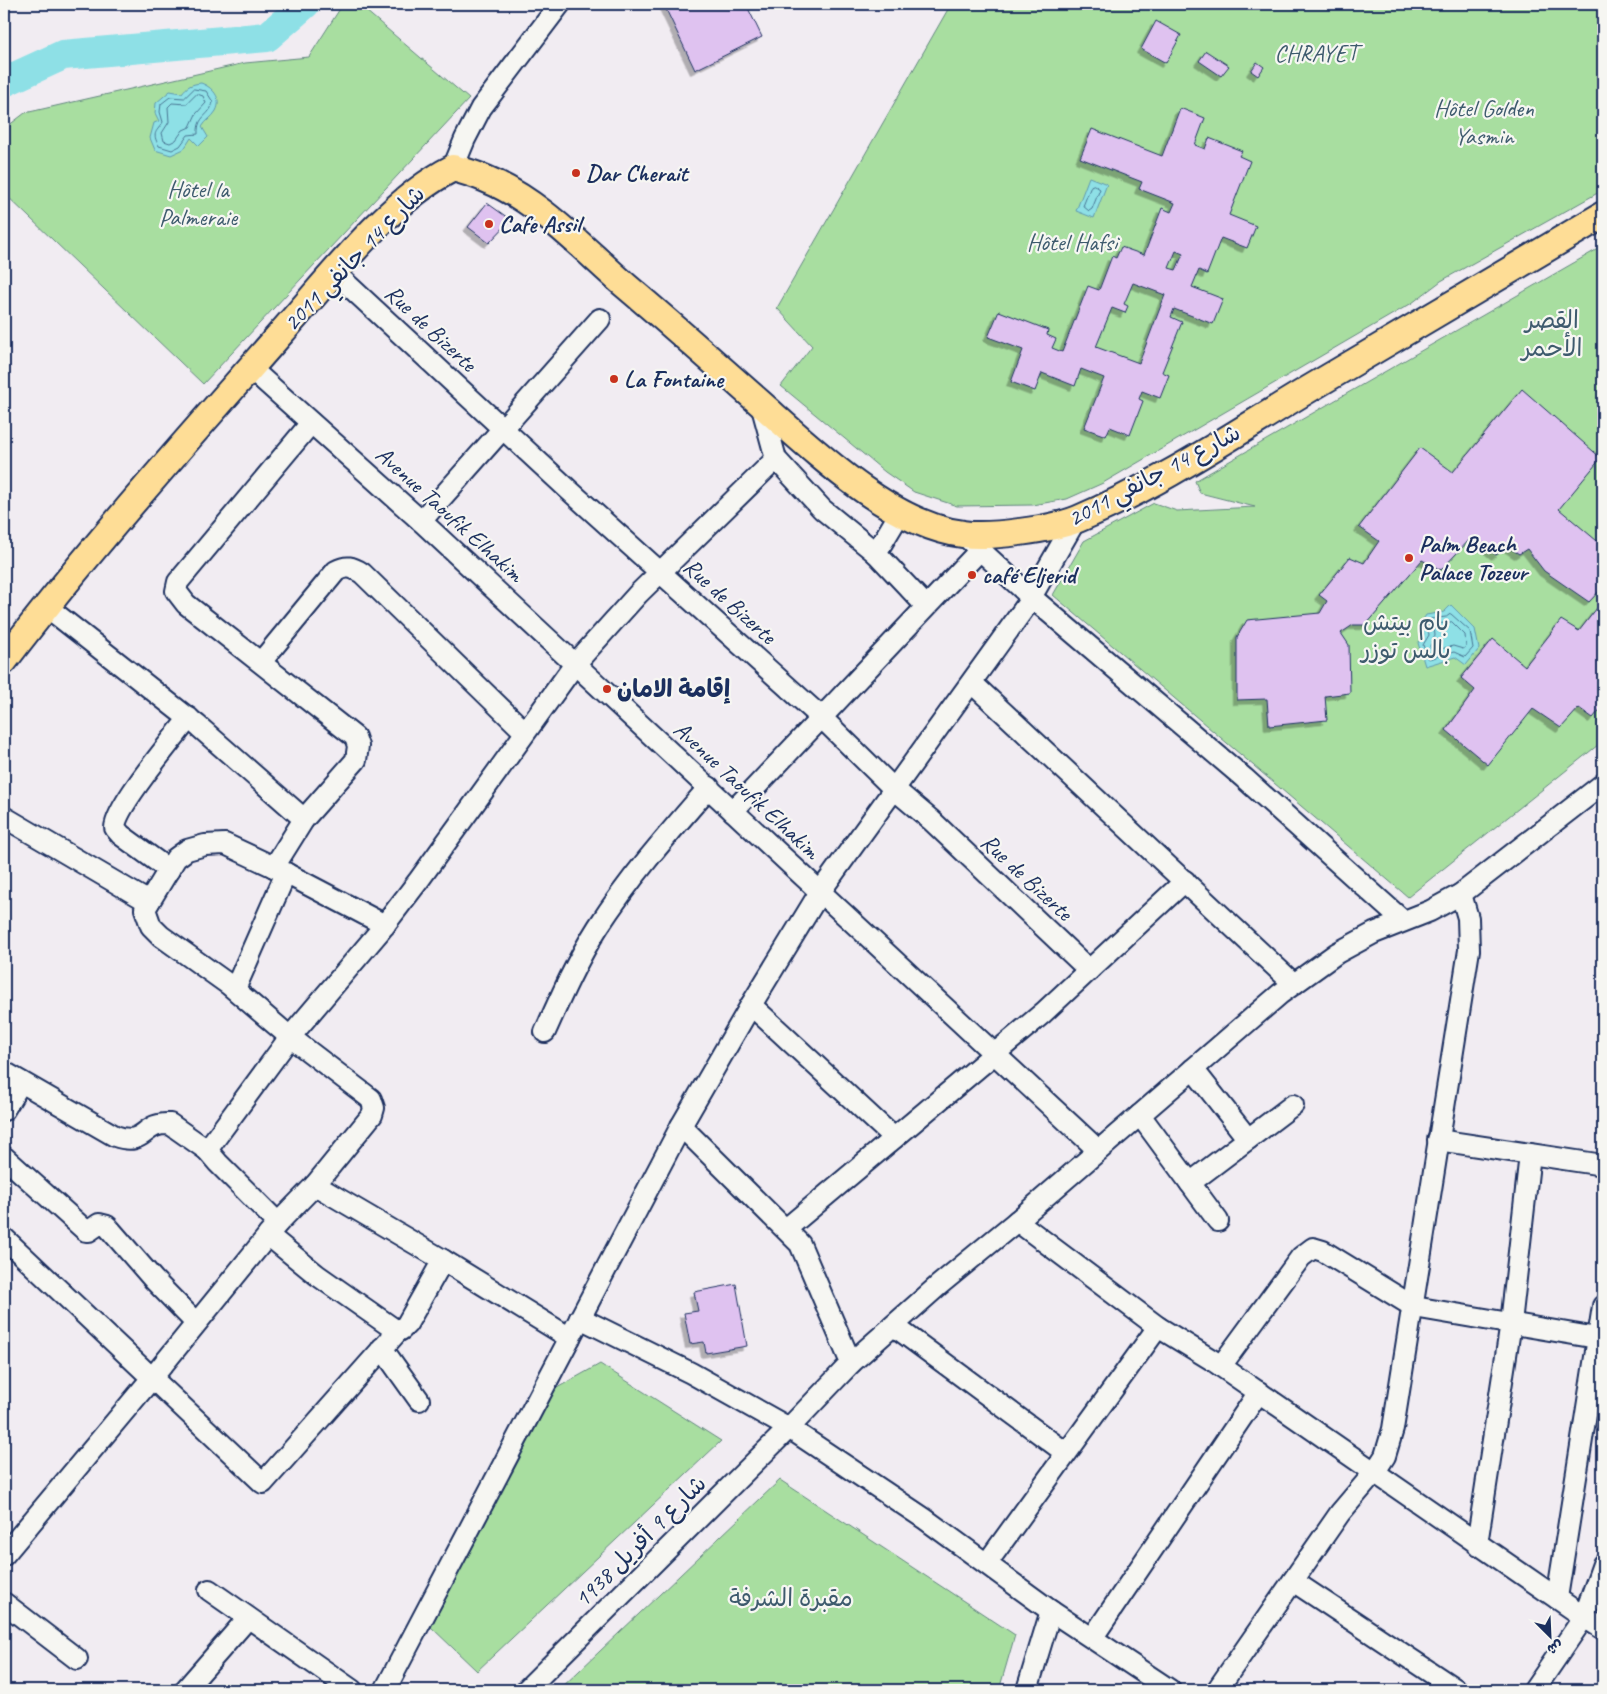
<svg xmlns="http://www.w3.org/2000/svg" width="1607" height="1694" font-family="Caveat,'Playpen Sans Arabic',sans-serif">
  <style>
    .green { fill: #a8dea0; stroke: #62867f }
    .water { fill: #8ee0e6; stroke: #6099b0 }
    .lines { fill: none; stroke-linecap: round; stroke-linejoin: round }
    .shore { stroke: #497694; stroke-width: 1 }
    .river { stroke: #8ee0e6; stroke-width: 30 }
    .building { fill: #dfc2f0; stroke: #1b2f5e; fill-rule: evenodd; filter: url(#shadow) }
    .minor-casing { stroke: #1b2f5e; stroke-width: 24 }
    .major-casing { stroke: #1b2f5e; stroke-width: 30 }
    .minor { stroke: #f6f6f2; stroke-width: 20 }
    .major { stroke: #fedd96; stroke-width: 26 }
    .poi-dot { fill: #c8321e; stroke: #f6f6f2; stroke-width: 2 }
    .labels { text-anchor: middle; stroke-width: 4.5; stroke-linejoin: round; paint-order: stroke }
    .park-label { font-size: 24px; fill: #3e5b6e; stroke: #f6f6f2 }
    .poi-label { font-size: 24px; font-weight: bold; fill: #1b2f5e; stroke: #f6f6f2; text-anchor: start }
    .street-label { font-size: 24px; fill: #1b2f5e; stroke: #f6f6f2 }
  </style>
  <defs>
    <filter id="shadow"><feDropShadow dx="-4.5" dy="4.5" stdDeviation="0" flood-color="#0004"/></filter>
  </defs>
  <rect width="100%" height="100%" fill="#f1ecf2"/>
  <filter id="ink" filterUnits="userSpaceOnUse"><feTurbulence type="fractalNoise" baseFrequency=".02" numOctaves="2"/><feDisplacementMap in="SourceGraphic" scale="10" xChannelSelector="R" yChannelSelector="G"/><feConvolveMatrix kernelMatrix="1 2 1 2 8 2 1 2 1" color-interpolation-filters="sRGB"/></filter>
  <g filter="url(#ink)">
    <g class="green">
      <polygon points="343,4 358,4 469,99 203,384 4,193 4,129 25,113 126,90 245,63 309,57"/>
      <polygon points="951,4 1603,4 1603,190 1441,281 1412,303 1103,483 1067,499 1033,505 957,506 914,492 885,472 781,386 812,346 777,308"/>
      <polygon points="1603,246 1603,741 1408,897 1053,595 1084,541 1154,503 1177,511 1255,507 1200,493 1195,481"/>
      <polygon points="600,1364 721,1441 477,1671 431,1627 555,1389"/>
      <polygon points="780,1480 1015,1635 999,1690 559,1690"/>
    </g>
    <g class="water">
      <path d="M201,83C212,87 223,98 216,111C212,118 206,120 202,127L208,137L199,146L191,138L184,149L171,155L155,150L150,138L154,123L159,121L155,113L156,103L170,91L182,93C187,86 192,84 201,83Z"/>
      <polygon points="1089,177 1107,184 1094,218 1076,211"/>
      <polygon points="1451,605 1475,629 1479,649 1466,665 1455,657 1425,666 1418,643 1424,634 1421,623 1426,615 1444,612"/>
    </g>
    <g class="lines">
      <g class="shore">
        <path d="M194,89L206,91L213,102C210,117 197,115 198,134L188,135L180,146L172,150L159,146C151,132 157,132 163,122L160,112L161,104L170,97L184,98Z"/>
        <polygon points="197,94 203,96 206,103 196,114 190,127 183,130 176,140 170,143 164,141 162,133 169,122 168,107 172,103 186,104"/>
        <polygon points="1094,185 1100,189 1092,209 1089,211 1083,206 1091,186"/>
        <polygon points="1451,614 1470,631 1473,648 1465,657 1454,652 1428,659 1423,645 1429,635 1427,623 1430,619 1446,617"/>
        <polygon points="1452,622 1465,635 1466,647 1463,649 1453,646 1432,651 1430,646 1435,636 1434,625"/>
      </g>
      <polyline class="river" points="4,82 63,55 267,37 305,4"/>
    </g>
    <g class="building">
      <polygon points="746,4 762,37 695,70 664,5"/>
      <polygon points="1156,21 1181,35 1166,63 1141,49"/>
      <polygon points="1206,51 1229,66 1221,76 1199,61"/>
      <polygon points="1257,62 1264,67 1258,76 1251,71"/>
      <path d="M1180,108L1205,118L1195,145L1205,149L1209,138L1242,151L1239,156L1250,161L1229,215L1256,226L1247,248L1221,238L1207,274L1199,270L1192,287L1223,299L1213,324L1174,309L1171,317L1182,322L1162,372L1169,375L1160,398L1142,391L1139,399L1143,401L1130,435L1110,427L1106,436L1084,428L1104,378L1081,369L1075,386L1042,373L1035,391L1011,382L1023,350L988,337L999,311L1048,330L1047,335L1056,339L1052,348L1062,352L1088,286L1099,290L1112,256L1116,258L1121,247L1144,255L1162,208L1171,212L1175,203L1139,189L1142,182L1080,158L1092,129L1162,156ZM1176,251L1183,254L1176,270L1169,268ZM1133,283L1165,295L1139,363L1096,347L1112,308L1125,313L1128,306L1124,304Z"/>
      <polygon points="487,203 511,220 489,243 468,227"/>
      <polygon points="1522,389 1601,458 1559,509 1603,546 1603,587 1589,602 1544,571 1527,549 1519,554 1507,546 1496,555 1473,536 1441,570 1422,560 1366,625 1353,625 1341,633 1349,645 1350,693 1325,696 1327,720 1269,726 1267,699 1237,700 1237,637 1247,620 1320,613 1327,601 1319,595 1350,557 1364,563 1379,541 1359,527 1420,448 1453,472"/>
      <polygon points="1597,608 1603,611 1603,706 1593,718 1579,708 1561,728 1533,709 1488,765 1446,730 1475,690 1461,678 1493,639 1525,666 1561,620 1579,631"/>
      <polygon points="736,1284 747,1346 706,1353 704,1342 690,1344 684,1313 698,1311 694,1292"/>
    </g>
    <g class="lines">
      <defs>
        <g id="minor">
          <polyline points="453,168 465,139 481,108 560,4"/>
          <polyline points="334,272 570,491 822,718 893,788 931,820 1089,970"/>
          <polyline points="249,367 421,521 1098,1150"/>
          <polyline points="761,404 776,459 822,509 876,553"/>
          <polyline points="900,513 876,553 926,606"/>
          <polyline points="421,521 600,319"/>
          <polyline points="964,535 1030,596 1244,778 1403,921"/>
          <polyline points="47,607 197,725 304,819 356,760 358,746 355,737 186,604 176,591 178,582 311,423"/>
          <path d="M261,662L336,571C347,565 352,567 362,573L524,731"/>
          <polyline points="972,683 1294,984"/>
          <polyline points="733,811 980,550"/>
          <polyline points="4,817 149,902"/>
          <polyline points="304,819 274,867 385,925"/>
          <polyline points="274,867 225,844 205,845 187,850 176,858 145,909 151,926 161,936 228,984 290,1037 371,1099 374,1108 372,1115 315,1185"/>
          <path d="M169,870L121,835L115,828C115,807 173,739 189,718"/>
          <polyline points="235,989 286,873"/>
          <polyline points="751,1005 894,1138"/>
          <path d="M545,1032C561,996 577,960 598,927C631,876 670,832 709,787"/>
          <polyline points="1193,1069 1248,1139"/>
          <path d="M4,1072L115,1136C147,1147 141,1122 170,1124L207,1150"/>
          <polyline points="4,1110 21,1082"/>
          <polyline points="1140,1115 1218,1221"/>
          <polyline points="681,1126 800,1244 851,1363"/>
          <polyline points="1438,1140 1603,1165"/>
          <polyline points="4,1157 86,1231 89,1231 99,1224 107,1226 154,1280 196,1323"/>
          <polyline points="1190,1183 1293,1105"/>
          <polyline points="1017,1221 1158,1327 1212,1360 1584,1617 1603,1564"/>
          <polyline points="278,1223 218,1163 207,1150 290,1037 380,931 419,880 575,664 638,594 776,459"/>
          <polyline points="786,1229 1043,1013 1185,881"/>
          <polyline points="268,1235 317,1275 394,1329 401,1330 407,1324 443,1260 570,1338"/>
          <polyline points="4,1238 152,1378 4,1555"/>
          <polyline points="580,1318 691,1373 789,1428 925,1519 1051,1611 1170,1690"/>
          <polyline points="894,1326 1066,1453"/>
          <polyline points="398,1331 263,1483 152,1378 278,1223 315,1185 443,1260"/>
          <polyline points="382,1348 419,1400"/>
          <polyline points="1221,1366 1301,1257 1313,1248 1323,1251 1414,1307 1597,1338"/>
          <polyline points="1477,1544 1511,1323 1530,1154"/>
          <polyline points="987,1563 1158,1327"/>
          <polyline points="1293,1581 1457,1690"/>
          <polyline points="209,1590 352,1690"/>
          <polyline points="1557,1598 1603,1306"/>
          <polyline points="4,1603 77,1659"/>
          <polyline points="1093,1637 1259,1392"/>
          <polyline points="185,1690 248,1618"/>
          <polyline points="385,1690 681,1126 751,1005 820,892 1026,606 1075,521"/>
          <polyline points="526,1690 789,1428 851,1363 939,1285 1017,1221 1280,994 1337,953 1374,933 1430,911 1461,894 1603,784"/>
          <polyline points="1027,1690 1051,1611"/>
          <polyline points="1217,1690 1340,1513 1374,1473 1385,1456 1393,1429 1469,950 1468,918 1461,894"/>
          <polyline points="1534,1690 1584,1617 1603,1629"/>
        </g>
        <path id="major" d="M4,661C91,547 188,439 282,332C331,277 388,201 453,168C464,171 475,174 486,179C540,201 582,248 626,286C671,324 715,363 760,403C813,450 890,525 963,534C989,538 1054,529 1078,519C1159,485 1234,434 1309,389C1407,330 1505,272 1603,215"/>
      </defs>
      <use href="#minor" class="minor-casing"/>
      <use href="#major" class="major-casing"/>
      <use href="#minor" class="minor"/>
      <use href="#major" class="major"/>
    </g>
  </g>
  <g class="poi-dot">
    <circle cx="576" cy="173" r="5"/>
    <circle cx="489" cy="224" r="5"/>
    <circle cx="614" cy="379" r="5"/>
    <circle cx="1409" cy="558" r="5"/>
    <circle cx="972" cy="575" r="5"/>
    <circle cx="607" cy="689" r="5"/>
  </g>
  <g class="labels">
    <g class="park-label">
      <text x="1316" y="61">CHRAYET</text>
      <text x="1484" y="116">Hôtel Golden<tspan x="1484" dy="28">Yasmin</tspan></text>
      <text x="198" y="197">Hôtel la<tspan x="198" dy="28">Palmeraie</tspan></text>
      <text x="1072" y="250">Hôtel Hafsi</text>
      <text x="1552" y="328">القصر<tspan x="1552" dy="28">الأحمر</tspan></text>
      <text x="1406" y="630">بام بيتش<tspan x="1406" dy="28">بالس توزر</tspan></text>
      <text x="791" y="1606">مقبرة الشرفة</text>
    </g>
    <g class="poi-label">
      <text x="586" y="181">Dar Cherait</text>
      <text x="499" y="232">Cafe Assil</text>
      <text x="624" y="387">La Fontaine</text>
      <text x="1419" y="552">Palm Beach<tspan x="1419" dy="28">Palace Tozeur</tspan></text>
      <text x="982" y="583">café Eljerid</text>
      <text x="617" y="697">إقامة الامان</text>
    </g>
    <g class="street-label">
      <text transform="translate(354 258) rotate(-46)" y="8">شارع 14 جانفي 2011</text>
      <text transform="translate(431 328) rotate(43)" y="8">Rue de Bizerte</text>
      <text transform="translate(1154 475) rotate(-28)" y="8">شارع 14 جانفي 2011</text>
      <text transform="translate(450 514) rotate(42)" y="8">Avenue Taoufik Elhakim</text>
      <text transform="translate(730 601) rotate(42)" y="8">Rue de Bizerte</text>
      <text transform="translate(747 790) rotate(43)" y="8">Avenue Taoufik Elhakim</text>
      <text transform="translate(1027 877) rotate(43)" y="8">Rue de Bizerte</text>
      <text transform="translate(640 1541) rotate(-45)" y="8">شارع 9 أفريل 1938</text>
    </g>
  </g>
  <rect width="1607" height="1694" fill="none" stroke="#f6f6f2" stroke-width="20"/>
  <rect x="10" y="10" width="1587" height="1674" fill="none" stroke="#1b2f5e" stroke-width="2" filter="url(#ink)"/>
  <g transform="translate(1550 1636) rotate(156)" stroke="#f6f6f2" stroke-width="4" paint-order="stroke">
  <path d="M0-4L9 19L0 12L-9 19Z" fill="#1b2f5e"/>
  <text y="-8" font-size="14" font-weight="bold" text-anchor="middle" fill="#1b2f5e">ش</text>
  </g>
</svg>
